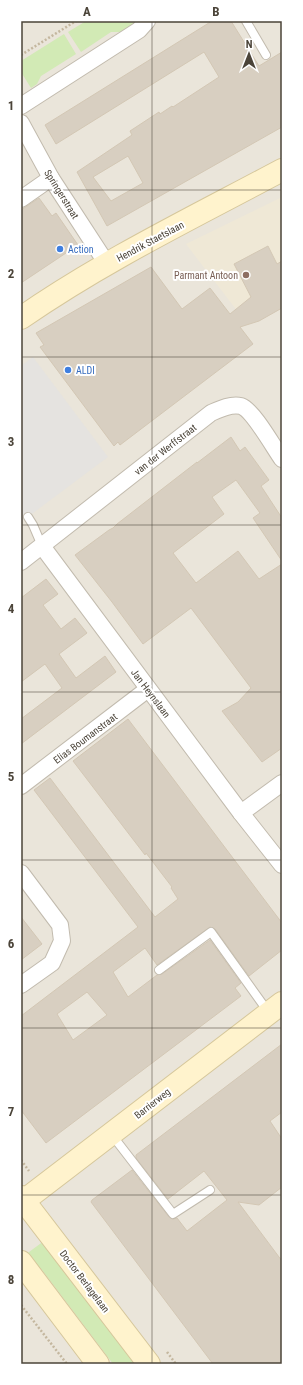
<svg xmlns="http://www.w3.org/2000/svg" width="303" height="1385" font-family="'Roboto Condensed',sans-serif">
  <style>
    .residential { fill: #eae5da }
    .education { fill: #efe8d6 }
    .green { fill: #d2eab5 }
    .parking { fill: #e5e3e0 }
    .building { fill: #d8cfc1; stroke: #d3c7b4; fill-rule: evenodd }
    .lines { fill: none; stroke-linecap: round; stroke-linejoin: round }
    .lane-casing { stroke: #c2bbae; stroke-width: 10 }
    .street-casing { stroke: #c2bbae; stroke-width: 18 }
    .secondary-casing { stroke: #d6c79b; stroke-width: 24 }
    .path { stroke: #c4b79f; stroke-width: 2.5; stroke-dasharray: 2 2; stroke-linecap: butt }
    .lane { stroke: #fff; stroke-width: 8 }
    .street { stroke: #fff; stroke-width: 16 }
    .secondary { stroke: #fff3cd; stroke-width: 22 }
    .grid { fill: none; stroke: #4b4439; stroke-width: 1; stroke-opacity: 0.55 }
    .shop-dot { fill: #3f7fe0; stroke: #fff; stroke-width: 1.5 }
    .education-dot { fill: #8d6e63; stroke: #fff; stroke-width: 1.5 }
    .labels { text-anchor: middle; stroke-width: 4; stroke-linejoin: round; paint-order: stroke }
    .street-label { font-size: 10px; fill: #4b4439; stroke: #fff }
    .shop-label { font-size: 10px; fill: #366cbe; stroke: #fff; text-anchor: start }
    .education-label { font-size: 10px; fill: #785e54; stroke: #fff; text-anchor: end }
    .neatline { fill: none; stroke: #4b4439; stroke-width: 1.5 }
    .grid-label { font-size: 13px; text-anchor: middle; font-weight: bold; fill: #4b4439 }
  </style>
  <rect width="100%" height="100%" fill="#f6f3ec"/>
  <rect class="residential" x="21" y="21" width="261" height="1343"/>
  <polygon class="education" points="282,197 282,307 248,325 186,244"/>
  <g class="green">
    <polygon points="86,21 137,21 133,25 120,32 111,32 81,52 68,32"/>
    <polygon points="64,34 76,54 41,76 37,84 31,88 21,72 21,61"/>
    <polygon points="48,1238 143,1364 113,1364 42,1270 25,1255"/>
  </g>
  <polygon class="parking" points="33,357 108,457 21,522 21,366"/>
  <g class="building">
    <path d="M212,21H231L259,66L282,52V127L107,226L77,172L132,135L130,131L159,112L160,114L172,106L173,107L219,77L204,52L56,144L45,125ZM128,156L143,183L111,201L93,177Z"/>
    <polygon points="39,198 52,216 56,213 78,245 21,283 21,210"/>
    <polygon points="268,246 277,264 282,261 282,308 259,321 240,327 253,344 120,445 118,442 114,446 40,347 44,345 36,333 151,267 182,309 210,288 230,314 251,297 234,264"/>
    <polygon points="231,437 240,451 245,447 269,480 261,486 282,518 282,561 253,518 260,513 236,480 212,497 224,514 173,553 196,583 238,551 259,579 282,564 282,748 262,762 222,711 238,702 251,688 191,608 143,644 112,602 75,555 109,530 113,528 117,524 197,462 197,463"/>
    <polygon points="46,579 58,594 43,605 61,629 75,618 87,633 59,654 76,678 105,656 116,672 21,744 21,719 62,688 45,664 21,682 21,598"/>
    <path d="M128,719L282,923V950L249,976L215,929L210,927L157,965L145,948L113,972L128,997L157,975L162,974L210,940L241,983L235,988L241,996L46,1143L21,1110V1016L138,927L34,790L50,778L155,917L178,899L171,888L172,887L146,853L145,855L73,761ZM87,992L107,1015L73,1040L57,1014Z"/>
    <polygon points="21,917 42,944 21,960"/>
    <polygon points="282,1044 282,1112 270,1121 282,1139 282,1187 259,1205 238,1202 282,1261 282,1364 213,1364 91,1202 92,1200 132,1170 169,1217 173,1219 177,1218 187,1231 227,1200 204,1171 168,1199 136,1158 136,1155"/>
  </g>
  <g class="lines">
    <defs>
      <g id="lane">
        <polyline points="246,21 266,55"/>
        <polyline points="28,517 33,525 42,546"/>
        <polyline points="159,970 211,932 269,1013"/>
        <polyline points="112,1135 173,1214 210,1190"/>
      </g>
      <g id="street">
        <polyline points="21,106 139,30 147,21"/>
        <polyline points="21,123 51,178 107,264"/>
        <polyline points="21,199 51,178"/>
        <polyline points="42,546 241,813 282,865"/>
        <path d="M21,562L211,413C220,409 230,404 241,406C253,410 274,448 282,459"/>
        <polyline points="21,786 148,689"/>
        <polyline points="241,813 282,783"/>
        <polyline points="21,873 60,925 62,941 52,963 21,985"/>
      </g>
      <g id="secondary">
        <path d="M21,318C103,261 194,217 282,170"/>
        <polyline points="21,1197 149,1364"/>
        <polyline points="21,1203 282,1003"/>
        <polyline points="21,1262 98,1364"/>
      </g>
    </defs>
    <use href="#lane" class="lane-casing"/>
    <use href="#street" class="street-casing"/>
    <use href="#secondary" class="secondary-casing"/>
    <g class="path">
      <polyline points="21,55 76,21"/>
      <polyline points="21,1160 29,1171"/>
      <polyline points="21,1305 67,1364"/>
      <polyline points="167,1352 176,1364"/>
    </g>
    <use href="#lane" class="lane"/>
    <use href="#street" class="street"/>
    <use href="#secondary" class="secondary"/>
  </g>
  <path class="grid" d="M152,21V1364M21,190H282M21,357H282M21,525H282M21,692H282M21,860H282M21,1028H282M21,1195H282"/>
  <g class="shop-dot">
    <circle cx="60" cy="249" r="4"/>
    <circle cx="68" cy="370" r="4"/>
  </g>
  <circle class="education-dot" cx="246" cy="275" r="4"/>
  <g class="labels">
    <g class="street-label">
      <text transform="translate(62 194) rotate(58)" y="4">Springerstraat</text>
      <text transform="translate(150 241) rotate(-28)" y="4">Hendrik Staetslaan</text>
      <text transform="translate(165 449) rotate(-38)" y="4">van der Werffstraat</text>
      <text transform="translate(151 693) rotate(53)" y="4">Jan Heynslaan</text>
      <text transform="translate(85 738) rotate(-37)" y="4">Elias Boumanstraat</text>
      <text transform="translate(152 1103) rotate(-38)" y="4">Barrierweg</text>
      <text transform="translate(85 1281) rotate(53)" y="4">Doctor Berlagelaan</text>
    </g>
    <g class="shop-label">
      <text x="68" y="253">Action</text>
      <text x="76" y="374">ALDI</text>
    </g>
    <g class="education-label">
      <text x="238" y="279">Parmant Antoon</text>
    </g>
  </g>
  <rect width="303" height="1385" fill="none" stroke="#ffffff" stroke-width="44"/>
  <g transform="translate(249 54)" stroke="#ffffff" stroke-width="3" paint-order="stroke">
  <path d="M0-3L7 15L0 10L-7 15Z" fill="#4b4439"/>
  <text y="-6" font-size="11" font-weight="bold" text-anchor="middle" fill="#4b4439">N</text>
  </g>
  <rect x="22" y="22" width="259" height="1341" class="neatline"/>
  <g class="grid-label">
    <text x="87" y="16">A</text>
    <text x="216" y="16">B</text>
    <text x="11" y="110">1</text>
    <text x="11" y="278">2</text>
    <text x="11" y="446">3</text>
    <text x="11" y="613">4</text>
    <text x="11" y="781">5</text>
    <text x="11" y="948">6</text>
    <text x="11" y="1116">7</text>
    <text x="11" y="1284">8</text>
  </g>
</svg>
